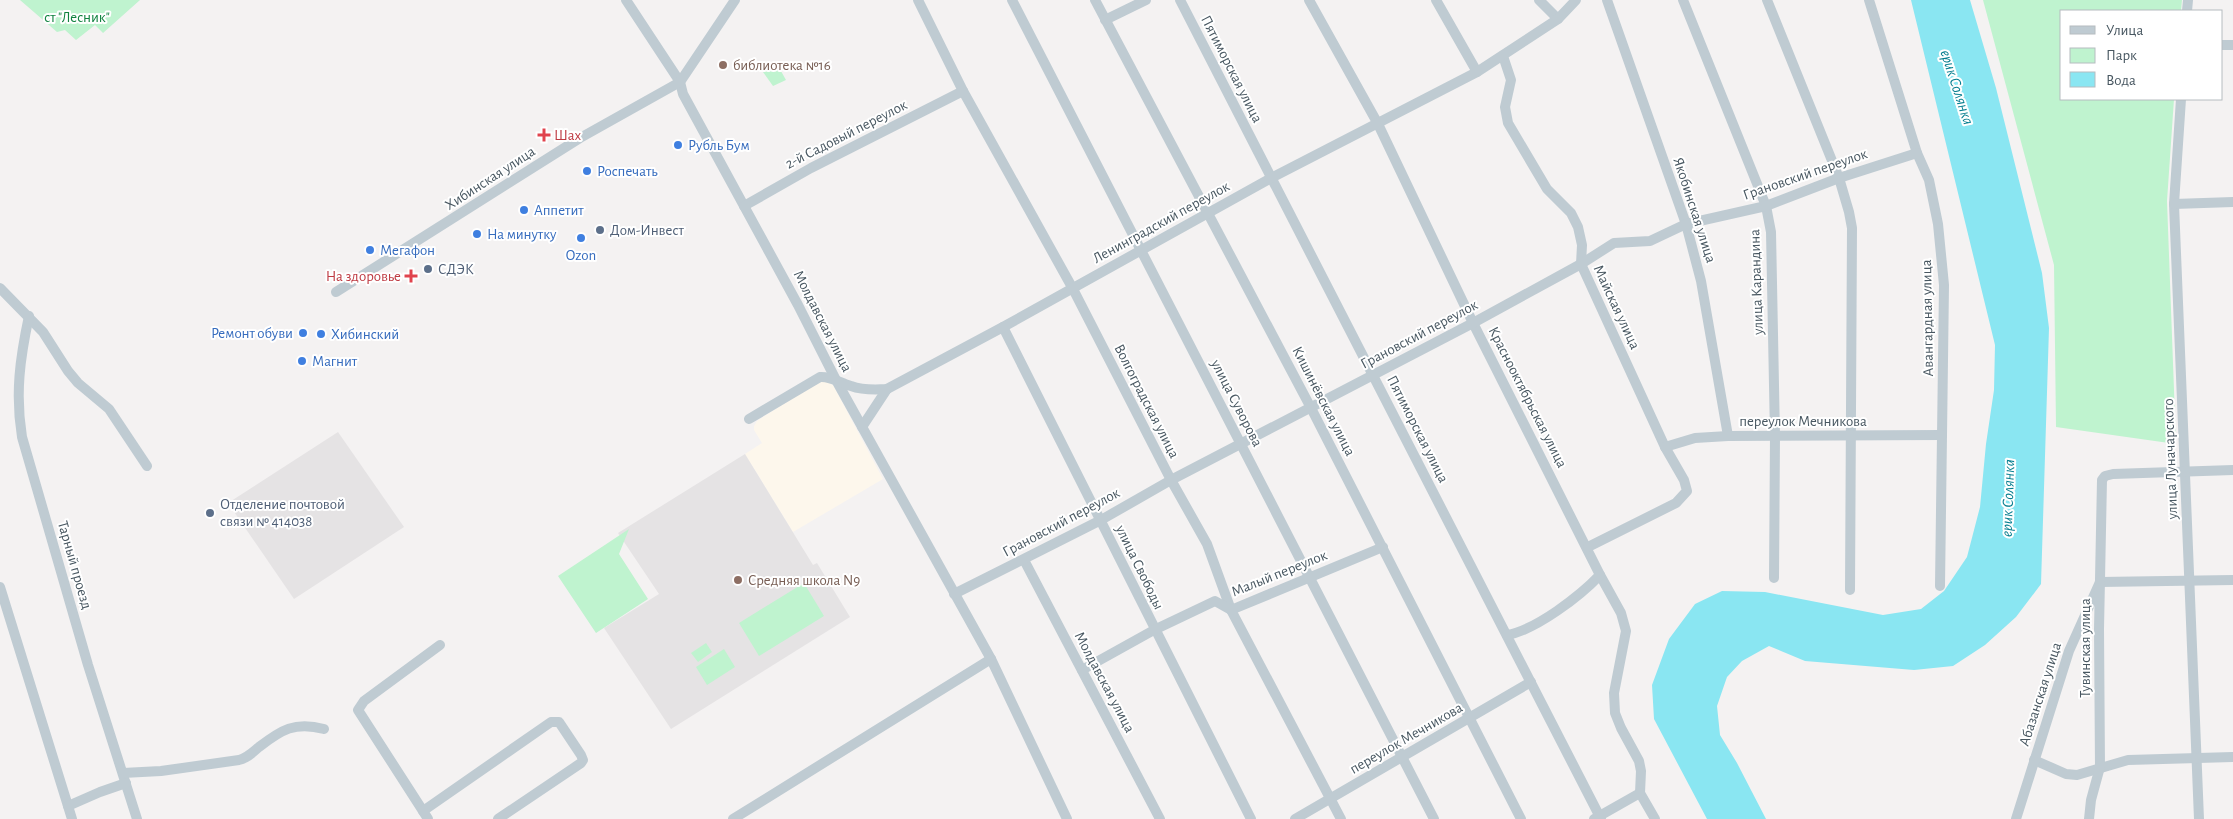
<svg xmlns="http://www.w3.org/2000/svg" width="2233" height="819" font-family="'Alegreya Sans',sans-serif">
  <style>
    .commercial { fill: #fdf7ec }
    .education { fill: #e5e3e4 }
    .green { fill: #bff3cf }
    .water { fill: #8ae6f2 }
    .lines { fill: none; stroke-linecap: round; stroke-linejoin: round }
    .minor { stroke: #bfcbd2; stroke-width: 10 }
    .education-dot { fill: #8d6e63; stroke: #fff; stroke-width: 2 }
    .health-dot { fill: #e0444e; stroke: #fff; stroke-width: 2 }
    .shop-dot { fill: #3f7fe0; stroke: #fff; stroke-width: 2 }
    .service-dot { fill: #5c6f8a; stroke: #fff; stroke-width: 2 }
    .labels { text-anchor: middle; stroke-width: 4; stroke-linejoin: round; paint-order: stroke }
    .park-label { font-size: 15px; fill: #128340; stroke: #fff }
    .education-label { font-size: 15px; fill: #785e54; stroke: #fff; text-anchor: start }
    .street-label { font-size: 15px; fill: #485761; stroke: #fff }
    .health-label { font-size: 15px; fill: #be3a42; stroke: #fff; text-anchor: start }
    .shop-label { font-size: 15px; fill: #366cbe; stroke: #fff; text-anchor: start }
    .service-label { font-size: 15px; fill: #4e5e75; stroke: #fff; text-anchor: start }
    .water-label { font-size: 16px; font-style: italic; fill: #067e8f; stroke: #fff }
  </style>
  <rect width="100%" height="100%" fill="#f4f2f2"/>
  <polygon class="commercial" points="822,382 827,382 833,385 883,479 793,532 745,454 762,443 754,430 754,426 757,421 814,385"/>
  <g class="education">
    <polygon points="338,432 404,527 294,599 228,503"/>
    <polygon points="745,454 813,565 817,563 850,617 671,729 604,628 659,594 618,533"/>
  </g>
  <g class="green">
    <polygon points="20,0 140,0 103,33 95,25 76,40 65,30 57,32"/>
    <polygon points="1983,0 2182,0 2181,11 2062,11 2062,99 2174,99 2167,201 2176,444 2056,427 2054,265"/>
    <polygon points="777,64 786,80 773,86 763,72"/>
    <polygon points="629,529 619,554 648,599 596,633 558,576"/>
    <polygon points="804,583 824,616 759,656 739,623"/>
    <polygon points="706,643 712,652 698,662 691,653"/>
    <polygon points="724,649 735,667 707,685 696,667"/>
  </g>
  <polygon class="water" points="1911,0 1970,0 1996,88 2042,273 2049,328 2041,584 2016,617 1985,645 1953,666 1914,670 1805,661 1769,646 1742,661 1727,677 1717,706 1720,735 1737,763 1766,819 1707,819 1654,719 1652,685 1669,639 1695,604 1722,591 1765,592 1883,615 1921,609 1944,591 1967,557 1980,507 1986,444 1994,390 1995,345"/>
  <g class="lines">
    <g class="minor">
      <polyline points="626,0 680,82 683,94 798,305 836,380 991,659 1067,819"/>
      <polyline points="918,0 963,91 1073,289 1171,480 1207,544 1231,610 1341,819"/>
      <polyline points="1012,0 1434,819"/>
      <polyline points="1095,0 1311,408 1521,819"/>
      <polyline points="1180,0 1601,819"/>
      <polyline points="1309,0 1378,124 1473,323 1600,575 1621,613 1626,631 1614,693 1615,713 1621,728 1639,761 1641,771 1640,793 1655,819"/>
      <polyline points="1436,0 1477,72"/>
      <polyline points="1539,0 1558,19"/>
      <polyline points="1607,0 1686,224 1701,281 1728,436"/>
      <polyline points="1683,0 1766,206 1771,232 1775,436 1774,578"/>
      <polyline points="1767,0 1839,178 1849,212 1852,228 1850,590"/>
      <polyline points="1869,0 1917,153 1929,180 1938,224 1944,285 1940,586"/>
      <polyline points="2187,11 2188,0"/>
      <polyline points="1105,20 1146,0"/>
      <polyline points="2222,45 2233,45"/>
      <polyline points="1503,56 1511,80 1505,107 1508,123 1547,189 1571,213 1578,227 1582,245 1581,264 1665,447 1684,480 1687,491 1676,503 1588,547"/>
      <polyline points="2181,99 2174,204 2199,819"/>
      <polyline points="2174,204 2233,202"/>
      <polyline points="744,206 811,168 963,91"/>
      <polyline points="0,288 43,332 68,371 78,383 109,409 147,466"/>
      <polyline points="336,292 580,138 680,82 735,0"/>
      <path d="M29,316C20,358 15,394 22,437L88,665L137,819"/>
      <polyline points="1003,327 1251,819"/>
      <path d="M749,419L820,377C831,376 840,383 851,386C862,390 874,390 887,389L1003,327L1271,178L1477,72L1558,19L1576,0"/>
      <polyline points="862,427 887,389"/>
      <polyline points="1665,447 1695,438 1728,436 1942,435"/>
      <polyline points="1024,560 1160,819"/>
      <polyline points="0,587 68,806"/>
      <polyline points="954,594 1101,520 1171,480 1473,323 1581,264 1614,243 1650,241 1686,224 1766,206 1839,178 1917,153"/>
      <path d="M1507,635C1536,630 1580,596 1600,575"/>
      <polyline points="1082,670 1154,630 1215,601 1231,610 1383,547"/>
      <polyline points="2034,760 2066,774 2077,775 2128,760 2233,757"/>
      <path d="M123,773L161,771L239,760C247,758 252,753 259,747C281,730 295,721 324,729"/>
      <polyline points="423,811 358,710 364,701 440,645"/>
      <polyline points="72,819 68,806 100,792 126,783"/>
      <polyline points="428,819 423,811 551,722 559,722 581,755 583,760 581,763 498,819"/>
      <polyline points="733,819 991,659"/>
      <polyline points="1295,819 1531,682"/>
      <polyline points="1594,819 1640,793"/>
      <polyline points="2016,819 2069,651 2100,582 2233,580"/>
      <polyline points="2089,819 2091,800 2100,767 2099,629 2102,480 2105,476 2113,474 2233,470"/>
    </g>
  </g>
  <g class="education-dot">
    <circle cx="723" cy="65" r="5"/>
    <circle cx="738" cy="580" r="5"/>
  </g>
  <g class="health-dot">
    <path d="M541.5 127.5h5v5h5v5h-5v5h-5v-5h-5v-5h5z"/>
    <path d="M408.5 268.5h5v5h5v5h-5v5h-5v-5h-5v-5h5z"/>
  </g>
  <g class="shop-dot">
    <circle cx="678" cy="145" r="5"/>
    <circle cx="587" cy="171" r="5"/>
    <circle cx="524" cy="210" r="5"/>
    <circle cx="477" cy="234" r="5"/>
    <circle cx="581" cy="238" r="5"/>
    <circle cx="370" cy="250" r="5"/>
    <circle cx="303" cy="333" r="5"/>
    <circle cx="321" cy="334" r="5"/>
    <circle cx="302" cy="361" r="5"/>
  </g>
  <g class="service-dot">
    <circle cx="600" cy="230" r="5"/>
    <circle cx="428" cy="269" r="5"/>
    <circle cx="210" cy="513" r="5"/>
  </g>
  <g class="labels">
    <g class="park-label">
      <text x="77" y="22">ст "Лесник"</text>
    </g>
    <g class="education-label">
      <text x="733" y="70">библиотека №16</text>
      <text x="748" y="585">Средняя школа N9</text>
    </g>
    <g class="street-label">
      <text transform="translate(1232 69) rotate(63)" y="5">Пятиморская улица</text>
      <text transform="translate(846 134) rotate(-27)" y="5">2-й Садовый переулок</text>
      <text transform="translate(1805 174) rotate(-19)" y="5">Грановский переулок</text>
      <text transform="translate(490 178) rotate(-33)" y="5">Хибинская улица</text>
      <text transform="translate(1695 210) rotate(72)" y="5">Якобинская улица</text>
      <text transform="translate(1161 222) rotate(-29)" y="5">Ленинградский переулок</text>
      <text transform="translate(1756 282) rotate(-92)" y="5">улица Карандина</text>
      <text transform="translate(1617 307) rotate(65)" y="5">Майская улица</text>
      <text transform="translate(1927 318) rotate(-91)" y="5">Авангардная улица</text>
      <text transform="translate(823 321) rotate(63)" y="5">Молдавская улица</text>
      <text transform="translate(1419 334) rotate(-28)" y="5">Грановский переулок</text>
      <text transform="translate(1528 397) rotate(63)" y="5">Краснооктябрьская улица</text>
      <text transform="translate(1147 401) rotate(63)" y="5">Волгоградская улица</text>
      <text transform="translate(1324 401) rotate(63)" y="5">Кишинёвская улица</text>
      <text transform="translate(1237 403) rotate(63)" y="5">улица Суворова</text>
      <text x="1803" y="426">переулок Мечникова</text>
      <text transform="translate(1418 429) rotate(63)" y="5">Пятиморская улица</text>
      <text transform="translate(2170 459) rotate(-92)" y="5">улица Луначарского</text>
      <text transform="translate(1061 522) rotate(-28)" y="5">Грановский переулок</text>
      <text transform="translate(75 565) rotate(74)" y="5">Тарный проезд</text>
      <text transform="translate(1140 567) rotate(64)" y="5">улица Свободы</text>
      <text transform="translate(1279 573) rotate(-22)" y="5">Малый переулок</text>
      <text transform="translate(2085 648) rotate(-90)" y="5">Тувинская улица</text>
      <text transform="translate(1105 682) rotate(62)" y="5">Молдавская улица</text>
      <text transform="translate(2040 694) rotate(-72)" y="5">Абазанская улица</text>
      <text transform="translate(1406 738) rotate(-30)" y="5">переулок Мечникова</text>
    </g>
    <g class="health-label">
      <text x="554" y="140">Шах</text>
      <text x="401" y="281" text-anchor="end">На здоровье</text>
    </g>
    <g class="shop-label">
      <text x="688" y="150">Рубль Бум</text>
      <text x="597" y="176">Роспечать</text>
      <text x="534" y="215">Аппетит</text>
      <text x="487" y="239">На минутку</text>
      <text x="380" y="255">Мегафон</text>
      <text x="581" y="260" text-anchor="middle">Ozon</text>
      <text x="293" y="338" text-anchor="end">Ремонт обуви</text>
      <text x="331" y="339">Хибинский</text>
      <text x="312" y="366">Магнит</text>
    </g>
    <g class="service-label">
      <text x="610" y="235">Дом-Инвест</text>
      <text x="438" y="274">СДЭК</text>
      <text x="220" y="509">Отделение почтовой<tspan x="220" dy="17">связи № 414038</tspan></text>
    </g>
    <g class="water-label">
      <text transform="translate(1958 87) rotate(72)" y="6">ерик Солянка</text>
      <text transform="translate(2007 498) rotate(-88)" y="6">ерик Солянка</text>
    </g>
  </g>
  <rect x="2060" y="10" width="162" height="90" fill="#ffffff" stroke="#b6bcc0"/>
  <rect x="2070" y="26" width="25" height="8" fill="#bfcbd2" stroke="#b6bcc0"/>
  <text x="2106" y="35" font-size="15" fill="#485761">Улица</text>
  <rect x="2070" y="48" width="25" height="15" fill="#bff3cf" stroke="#b6bcc0"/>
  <text x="2106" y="60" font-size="15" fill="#485761">Парк</text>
  <rect x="2070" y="72" width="25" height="15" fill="#8ae6f2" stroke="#b6bcc0"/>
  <text x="2106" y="85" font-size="15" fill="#485761">Вода</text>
</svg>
